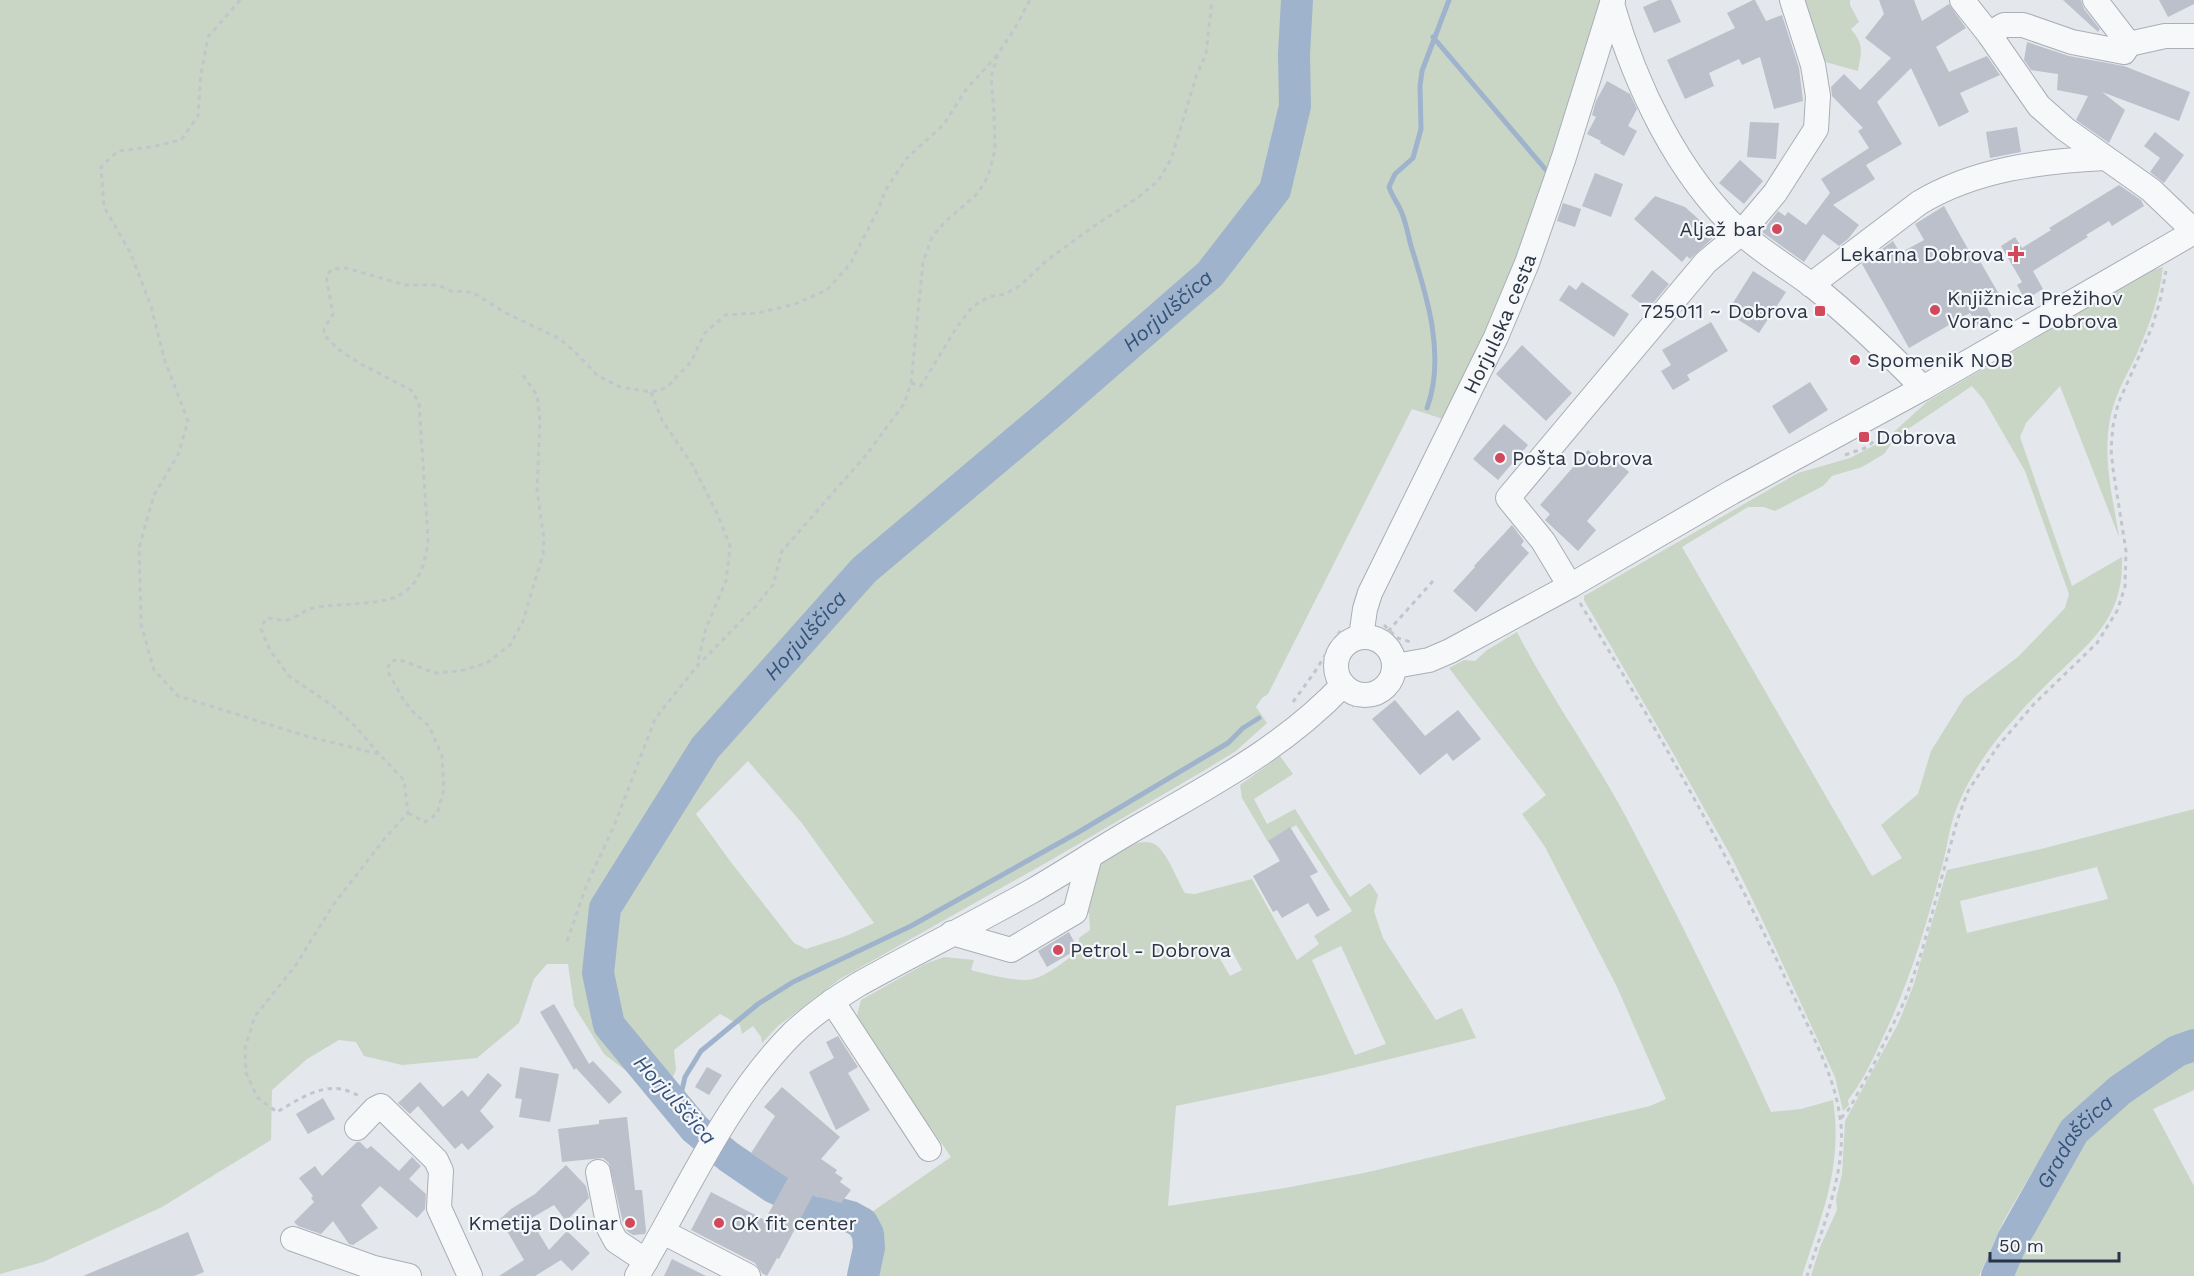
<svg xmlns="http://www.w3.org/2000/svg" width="2194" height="1276" font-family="'Work Sans',sans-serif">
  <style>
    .green { fill: #c9d6c5; fill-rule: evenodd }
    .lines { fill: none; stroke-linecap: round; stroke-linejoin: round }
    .stream { stroke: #9fb4cc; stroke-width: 5 }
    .river { stroke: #9fb4cc; stroke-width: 32 }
    .building { fill: #bbc0ca }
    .minor-casing { stroke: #a9aeb7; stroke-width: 26 }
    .path { stroke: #c2c5cb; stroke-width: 3; stroke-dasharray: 4.5 4.5; stroke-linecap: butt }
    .minor { stroke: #f7f8fa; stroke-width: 24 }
    .poi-dot { fill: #d1495b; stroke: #f4f6f9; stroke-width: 2 }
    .labels { text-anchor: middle; stroke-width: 4.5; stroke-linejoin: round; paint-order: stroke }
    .poi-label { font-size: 20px; fill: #2b3445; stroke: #f4f6f9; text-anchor: start }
    .street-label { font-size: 20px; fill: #2b3445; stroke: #f4f6f9 }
    .water-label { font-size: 21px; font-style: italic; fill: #34527a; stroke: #f4f6f9 }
  </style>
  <rect width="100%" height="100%" fill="#e4e7ec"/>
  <g class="green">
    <path d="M0,0H1603L1516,269L1446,420L1412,409L1268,694L1262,698L1256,707L1267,723L1236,751L1205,770L1051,860L840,979L778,1026L762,1043L761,1037L753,1026L742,1034L740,1025L720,1014L674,1050L676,1070L671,1081L657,1087L642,1083L604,1054L574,1006L568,964H547L534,979L519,1023L477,1058L402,1065L364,1056L356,1042L339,1040L307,1059L272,1090L271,1140L162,1207L43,1262L0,1274ZM748,761L801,822L874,923L846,936L806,949L794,943L730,861L696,814Z"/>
    <path d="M1799,0H1850V5L1859,22L1851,29C1864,45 1862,50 1858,71L1818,60Z"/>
    <path d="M2163,267C2160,295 2150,324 2138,351C2131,368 2121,383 2115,401C2099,446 2112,492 2119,537L2060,386L2026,423L2020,437L2072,586L2122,557C2124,619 2090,642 2050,681C2025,706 1995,738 1977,768C1965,788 1955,808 1950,830C1947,843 1945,857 1941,870C1925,929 1910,981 1883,1037C1873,1059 1863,1081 1848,1100L1849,1105L1843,1111L1835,1077L1760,915L1732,858L1673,753L1584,600V596L1798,473L1850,458L1886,439L1928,401L2153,270ZM1972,386L1984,400L2025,471L2069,594L2065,608L2019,656L1964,698L1931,751L1918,794L1881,825L1902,858L1872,876L1682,547L1748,507H1764L1775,511L1823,486L1832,476L1862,467L1884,454L1896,437Z"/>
    <path d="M1517,632C1550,696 1592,754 1626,817C1677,914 1726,1012 1771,1112L1801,1109L1833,1100C1843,1166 1822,1214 1802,1276H870L879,1232L869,1214L951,1157L856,1019L861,1000L925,964L944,957L974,960L971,970C986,974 1019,983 1033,979C1047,976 1067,959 1079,951V938L1090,930L1089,913L1086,912C1088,900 1089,886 1094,875C1100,859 1140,833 1156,845C1168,854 1177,880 1185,893L1195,894L1252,879L1297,960L1319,944L1314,936L1352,911L1296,825L1268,842L1242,798L1240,785L1280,756L1293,774L1254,799L1267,824L1295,809L1350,897L1370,883L1378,895L1374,911L1383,938L1436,1020L1462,1008L1476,1038L1324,1075L1176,1106L1168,1206L1285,1188L1364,1173L1650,1106L1666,1099L1617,987L1545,847L1522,814L1546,795L1449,668L1464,660L1475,661L1487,650ZM1341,946L1386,1044L1355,1055L1312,960ZM1232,951L1242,970L1230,976L1219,957Z"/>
    <path d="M2194,809V1033L2131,1067L2076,1111L2037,1164L2003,1222L1979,1276H1811L1820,1247L1837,1210L1836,1199L1842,1174L1845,1121L1898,1024L1914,984L1947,870L2045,848ZM2097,867L2108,899L1967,933L1960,901Z"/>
    <polygon points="2194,1058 2194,1090 2153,1109 2194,1186 2194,1276 2014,1276 2030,1238 2061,1180 2094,1127 2139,1087"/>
  </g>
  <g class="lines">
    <g class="stream">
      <polyline points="1433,37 1546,170"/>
      <path d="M1427,408C1446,356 1427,296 1411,246C1408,235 1406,222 1401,211C1397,202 1392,196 1389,187L1395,174L1413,158L1421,129L1420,86L1422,71L1449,0"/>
      <polyline points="678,1107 685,1077 701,1051 758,1004 793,982 911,926 1077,833 1228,743 1243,728 1259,718"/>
    </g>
    <g class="river">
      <path id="s1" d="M863,1276L869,1248L868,1234L862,1223L851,1217L817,1208L773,1187L729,1157L695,1129L609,1025L598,973L605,908L705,748L864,570L1048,415L1210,274L1275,190L1295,106L1294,54L1297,0"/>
      <path id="s2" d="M1997,1276L2013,1239L2074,1131L2120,1090L2177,1051L2194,1045"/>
    </g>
  </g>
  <g class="building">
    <polygon points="1659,0 1671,0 1681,22 1654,33 1643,7"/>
    <polygon points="1753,0 1755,0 1766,21 1782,15 1799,68 1803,101 1774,109 1760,57 1742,65 1739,59 1709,73 1714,86 1685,99 1667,60 1735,28 1727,13"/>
    <polygon points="1879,0 1914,0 1922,21 1949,4 1966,28 1936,47 1949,72 1987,56 2000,75 1960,93 1969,112 1939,127 1911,68 1877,102 1902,144 1866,165 1875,179 1833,205 1859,225 1848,239 1839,246 1823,234 1804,262 1762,232 1778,211 1785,216 1788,212 1806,225 1830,193 1821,179 1869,148 1858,131 1863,128 1832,96 1831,87 1844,74 1860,90 1891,58 1865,38 1884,14"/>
    <polygon points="2063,0 2081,0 2084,9 2100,29 2098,32"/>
    <polygon points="2159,0 2194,0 2194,4 2168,17"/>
    <polygon points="2027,42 2069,56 2124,66 2190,92 2179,121 2102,92 2125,110 2109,143 2076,120 2088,96 2057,90 2058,74 2031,70 2024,60"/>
    <polygon points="1607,81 1630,94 1637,109 1628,126 1637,131 1624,156 1600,143 1601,141 1587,134 1596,117 1592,115 1596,101"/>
    <polygon points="1750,122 1779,123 1776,159 1747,157"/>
    <polygon points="2017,127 2021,152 1990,158 1986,132"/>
    <polygon points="2155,132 2184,155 2164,183 2150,172 2160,158 2144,146"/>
    <polygon points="1740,160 1763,181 1744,204 1719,183"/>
    <polygon points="1595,173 1623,184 1611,217 1582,206"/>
    <polygon points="2119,185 2141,200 2144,206 2112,226 2109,221 2086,235 2088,237 2033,271 2043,289 2025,300 2017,285 2022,282 2001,246 2015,237 2022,248 2051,230 2049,228"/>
    <polygon points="1655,196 1685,207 1716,235 1690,259 1687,256 1682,262 1634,219"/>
    <polygon points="1563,203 1581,209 1575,227 1557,221"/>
    <polygon points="1944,206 1973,258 1977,256 2000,296 1985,304 1992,317 1978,326 1970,313 1909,348 1862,264 1893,241 1900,253 1924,240 1915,224"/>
    <polygon points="1652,270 1669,284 1648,309 1631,296"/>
    <polygon points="1753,271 1786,292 1759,333 1734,317 1738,312 1731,306"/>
    <polygon points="1582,282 1629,314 1614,337 1559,300 1569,285 1576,290"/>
    <polygon points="1711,322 1728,351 1687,375 1690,380 1673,390 1661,371 1671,365 1662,350"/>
    <polygon points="1522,345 1572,393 1546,421 1496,374"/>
    <polygon points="1810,382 1828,410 1789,434 1772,406"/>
    <polygon points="1504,424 1528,445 1498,480 1473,459"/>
    <polygon points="1588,450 1601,462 1608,454 1629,472 1587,521 1596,530 1578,551 1545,520 1550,514 1540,505"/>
    <polygon points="1512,525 1524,541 1521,545 1529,553 1476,612 1453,591 1475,567 1474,566"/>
    <polygon points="1395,700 1425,736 1458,710 1481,739 1453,761 1447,753 1420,775 1372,719"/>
    <polygon points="1290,827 1318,872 1310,876 1330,910 1317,917 1308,903 1282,918 1277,910 1273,912 1253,876 1280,861 1268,841"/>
    <polygon points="1069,932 1078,949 1047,967 1038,951"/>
    <polygon points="554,1004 589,1064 593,1061 622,1092 609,1104 576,1068 574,1070 540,1012"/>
    <polygon points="838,1036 858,1067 848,1073 870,1110 836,1130 809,1072 834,1058 826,1042"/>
    <polygon points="520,1067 559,1074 550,1122 519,1117 522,1099 515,1098"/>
    <polygon points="707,1067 722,1075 709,1095 695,1087"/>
    <polygon points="488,1073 502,1085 480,1111 494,1127 468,1150 462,1143 455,1149 418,1106 410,1114 398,1103 420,1082 443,1107 462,1090 468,1097"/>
    <polygon points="782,1087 840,1137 821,1159 837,1170 835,1173 843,1178 840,1182 851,1190 841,1203 819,1197 818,1198 813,1195 779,1259 777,1258 767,1276 762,1273 755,1263 691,1230 711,1192 765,1220 788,1178 751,1153 775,1116 764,1107"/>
    <polygon points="323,1098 335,1119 308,1134 296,1114"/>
    <polygon points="627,1117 635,1190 642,1190 646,1231 645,1234 633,1235 627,1231 623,1223 609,1163 603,1158 562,1162 558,1129 599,1124 599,1120"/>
    <polygon points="357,1142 360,1142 367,1149 371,1146 399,1171 412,1157 421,1166 409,1179 426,1194 425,1209 417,1218 380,1186 361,1205 378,1228 353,1245 349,1244 333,1221 321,1234 298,1226 294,1222 314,1202 311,1198 313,1196 299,1178 315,1166 322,1176"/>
    <polygon points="566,1165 586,1186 589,1198 566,1221 554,1205 530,1219 549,1250 567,1231 590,1253 572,1271 561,1260 535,1276 499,1276 524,1260 500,1219 511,1209 535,1194"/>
    <polygon points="188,1232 204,1272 194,1276 83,1276"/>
    <polygon points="672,1259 706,1276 664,1276"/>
  </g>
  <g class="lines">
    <defs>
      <g id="minor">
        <polyline points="1962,0 1989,34 2039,106 2065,129 2151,190 2194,231"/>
        <path d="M1612,4C1635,84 1677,174 1740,232C1762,252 1789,268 1813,286C1853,318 1887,351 1923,388"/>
        <polyline points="1989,34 2004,25 2023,25 2072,42 2124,52 2129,44 2095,0"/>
        <polyline points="2129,44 2165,36 2194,36"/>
        <path d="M1811,285L1919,203C1975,169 2042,161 2105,158"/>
        <polyline points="1570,586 1543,541 1508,498 1706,262 1741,233 1775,193 1816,129 1818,96 1813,65 1792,0"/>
        <circle cx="1365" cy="666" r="29"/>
        <path id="s3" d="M1361,637L1365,609L1370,593L1496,337L1527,263L1564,157L1613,0"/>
        <polyline points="1395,666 1429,660 1450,651 1570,586 1732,492 1923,388 2194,232"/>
        <polyline points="952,933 1011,950 1075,912 1090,856"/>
        <polyline points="832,1001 929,1149"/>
        <polyline points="357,1128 375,1109 381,1106 436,1160 441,1171 439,1208 470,1276"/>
        <polyline points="598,1172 609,1228 616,1241 646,1261"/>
        <polyline points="663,1232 748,1276"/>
        <polyline points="293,1239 374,1268 409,1276"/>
        <path d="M637,1276C686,1195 725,1101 793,1033C813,1014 836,998 859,984C917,952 975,923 1032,891C1070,869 1107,844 1145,823C1218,781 1285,746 1343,685"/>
      </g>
    </defs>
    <use href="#minor" class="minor-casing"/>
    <g class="path">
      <path d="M240,0L208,37L201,74L198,116L181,140L151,147L118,151L101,167L104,207L130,252L151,306L164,358L188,421L178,455L154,495L139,548L141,624L154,670L178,696L306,736L379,754L404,780L408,813L385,838L333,905L296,965L255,1016L245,1048L246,1073L258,1098L277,1112C296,1101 319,1085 341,1089C348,1090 354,1094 360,1096"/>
      <polyline points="911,383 921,386 955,330 972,307 988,297 1005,294 1021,285 1046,261 1097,224 1136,199 1158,181 1171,159 1197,74 1206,54 1212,0"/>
      <polyline points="651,392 662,420 693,466 717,513 730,546 726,581 706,628 697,665"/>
      <polyline points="1845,455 1865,448 1884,434"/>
      <path d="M1580,603C1655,726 1727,851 1787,982C1807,1026 1833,1069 1840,1117C1848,1167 1822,1229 1807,1276"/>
      <polyline points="1384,625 1397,638 1411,642"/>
      <polyline points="1382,638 1433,581"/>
      <polyline points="1293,702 1314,673 1341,630"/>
      <polyline points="1352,706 1384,695 1395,687"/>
      <path d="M379,754L354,725L333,706L289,676L270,650L261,629L266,618C275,619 285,622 293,618C306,612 302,610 318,607C374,599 421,615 428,539L419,403L411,390L359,363L338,349L324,335V329L333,314L326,276L332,269L346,268L405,285H438L451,291L472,292L504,312L560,339L577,354L597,375L620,387L651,392L666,388L691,362L704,334L725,315L758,313L795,304L827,290L850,264L878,210L885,191L906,159L944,124L965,91L998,54"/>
      <polyline points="408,813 425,822 437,814 444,789 442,756 429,726 414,713 403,699 387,670 390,662 398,659 435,673 460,671 487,663 510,645 523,621 543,554 544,539 537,491 540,420 537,395 520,371"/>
      <polyline points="567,941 587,884 614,826 655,719 697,666 755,607 773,585 782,551 866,455 904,404 911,383 923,262 932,237 945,222 978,193 988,176 995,150 994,112 991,77 998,54 1015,28 1030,0"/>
      <polyline points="1841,1118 1849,1109 1873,1066 1905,1000 1922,951 1957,821 1968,791 1998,746 2034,704 2097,643 2117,611 2125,587 2126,551 2113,469 2111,449 2113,426 2118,404 2152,327 2160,301 2166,271"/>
    </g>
    <use href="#minor" class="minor"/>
  </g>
  <g class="poi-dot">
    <circle cx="1777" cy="229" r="6"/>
    <path d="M2013 245h6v6h6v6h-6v6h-6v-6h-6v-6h6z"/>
    <circle cx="1935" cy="310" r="6"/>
    <rect x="1814" y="305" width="12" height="12" rx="3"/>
    <circle cx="1855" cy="360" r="6"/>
    <rect x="1858" y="431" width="12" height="12" rx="3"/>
    <circle cx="1500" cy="458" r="6"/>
    <circle cx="1058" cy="950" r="6"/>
    <circle cx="630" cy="1223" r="6"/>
    <circle cx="719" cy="1223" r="6"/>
  </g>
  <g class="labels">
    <g class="poi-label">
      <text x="1765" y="236" text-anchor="end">Aljaž bar</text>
      <text x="2004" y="261" text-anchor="end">Lekarna Dobrova</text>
      <text x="1947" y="305">Knjižnica Prežihov<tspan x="1947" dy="23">Voranc - Dobrova</tspan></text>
      <text x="1808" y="318" text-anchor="end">725011 ~ Dobrova</text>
      <text x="1867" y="367">Spomenik NOB</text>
      <text x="1876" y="444">Dobrova</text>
      <text x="1512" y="465">Pošta Dobrova</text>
      <text x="1070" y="957">Petrol - Dobrova</text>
      <text x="618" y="1230" text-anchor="end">Kmetija Dolinar</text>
      <text x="731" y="1230">OK fit center</text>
    </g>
    <g class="street-label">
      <text dy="7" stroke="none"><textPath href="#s3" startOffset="344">Horjulska cesta</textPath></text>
    </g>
    <g class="water-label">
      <text dy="7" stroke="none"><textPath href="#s1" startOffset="1329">Horjulščica</textPath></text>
      <text dy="7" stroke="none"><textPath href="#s1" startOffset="842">Horjulščica</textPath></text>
      <text transform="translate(675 1100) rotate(48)" y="7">Horjulščica</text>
      <text dy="7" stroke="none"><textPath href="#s2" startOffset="156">Gradaščica</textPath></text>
    </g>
  </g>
  <path d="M1990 1252v9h129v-9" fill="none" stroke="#2b3445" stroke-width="3"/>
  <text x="1999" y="1252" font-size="18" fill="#2b3445" stroke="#f4f6f9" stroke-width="4.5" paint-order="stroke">50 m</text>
</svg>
